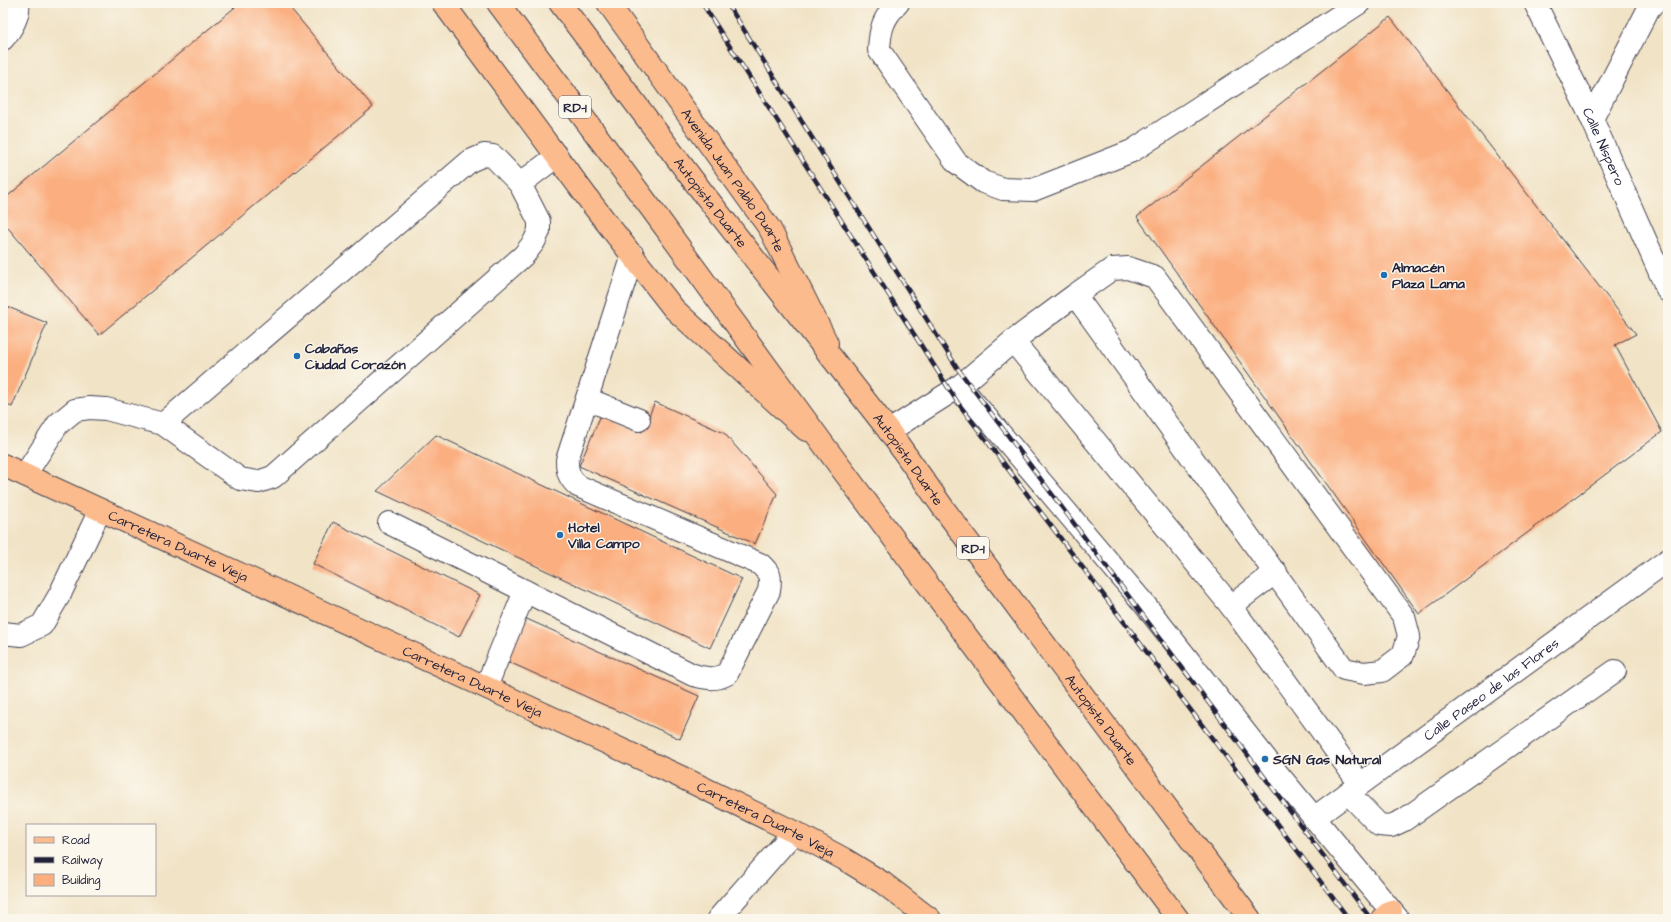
<svg xmlns="http://www.w3.org/2000/svg" width="1671" height="922" font-family="'Architects Daughter',sans-serif">
  <style>
    .building { fill: #fbaf80 }
    .lines { fill: none; stroke-linecap: round; stroke-linejoin: round }
    .minor-casing { stroke: #413f50; stroke-width: 24 }
    .major-casing { stroke: #413f50; stroke-width: 24 }
    .highway-casing { stroke: #413f50; stroke-width: 24 }
    .minor { stroke: #fff; stroke-width: 22 }
    .major { stroke: #fbbb8d; stroke-width: 22 }
    .highway { stroke: #fbbb8d; stroke-width: 22 }
    .rail-casing { stroke: #22223b; stroke-width: 4.5 }
    .rail { stroke: #fbf7ec; stroke-width: 3; stroke-dasharray: 9; stroke-linecap: butt }
    .poi-dot { fill: #1f6fb2; stroke: #fbf7ec; stroke-width: 1.5 }
    .labels { text-anchor: middle; stroke-width: 3; stroke-linejoin: round; paint-order: stroke }
    .shield { fill: #fbf7ec; stroke: #636270; stroke-width: 1 }
    .shield-label { font-size: 13px; font-weight: bold; fill: #22223b }
    .street-label { font-size: 14px; fill: #22223b; stroke: #fbf7ec }
    .poi-label { font-size: 14px; font-weight: bold; fill: #22223b; stroke: #fbf7ec; text-anchor: start }
  </style>
  <rect width="100%" height="100%" fill="#fbf7ec"/>
  <filter id="ink" filterUnits="userSpaceOnUse"><feTurbulence type="fractalNoise" baseFrequency=".025" numOctaves="2"/><feDisplacementMap in="SourceGraphic" scale="8" xChannelSelector="R" yChannelSelector="G"/><feConvolveMatrix kernelMatrix="1 2 1 2 8 2 1 2 1" color-interpolation-filters="sRGB"/></filter>
  <filter id="wash" filterUnits="userSpaceOnUse"><feTurbulence type="fractalNoise" baseFrequency=".012" numOctaves="4" result="noise"/><feDisplacementMap in="SourceGraphic" scale="16" xChannelSelector="R" yChannelSelector="G"/><feGaussianBlur stdDeviation="0.9" result="paint"/><feColorMatrix in="noise" values="0 0 0 0 0 0 0 0 0 0 0 0 0 0 0 0 0 1.4 0 .05"/><feComposite in="paint" operator="in"/></filter>
  <g filter="url(#wash)">
    <rect width="100%" height="100%" fill="#f1e3c6"/>
    <g id="blocks">
      <g class="building">
        <polygon points="240,3 286,3 373,107 99,335 3,222 3,200"/>
        <polygon points="1390,17 1636,334 1615,345 1662,432 1419,614 1137,217"/>
        <polygon points="3,305 47,323 12,407 3,403"/>
        <polygon points="655,402 724,433 777,494 755,544 579,466 601,415 642,432"/>
        <polygon points="436,435 742,579 710,648 377,491"/>
        <polygon points="333,522 480,595 459,637 313,564"/>
        <polygon points="520,616 699,696 680,739 500,658"/>
      </g>
    </g>
  </g>
  <g filter="url(#ink)">
    <use href="#blocks" fill-opacity="0" stroke="#413f50" stroke-width="1"/>
    <g class="lines">
      <defs>
        <g id="minor">
          <path d="M898,3C883,18 880,29 879,50L956,162L983,182L1003,189L1033,190L1132,151L1359,3"/>
          <path id="s1" d="M1535,3L1592,119L1668,291"/>
          <path d="M3,39C11,30 20,15 18,3"/>
          <polyline points="1592,119 1649,8 1654,3"/>
          <polyline points="520,184 557,156"/>
          <polyline points="1013,341 1231,606 1360,784"/>
          <polyline points="960,386 1013,341 1075,295 1112,269 1128,268 1155,277 1404,617 1409,636 1403,655 1382,671 1364,673 1344,669 1075,295"/>
          <polyline points="587,399 639,420"/>
          <polyline points="889,431 960,386 1146,606 1277,773 1398,919"/>
          <polyline points="25,475 58,424 75,410 89,408 106,409 163,424 240,479 258,482 273,477 524,255 534,242 539,231 539,221 520,184 493,156 484,155 470,161 163,424"/>
          <path d="M389,523L693,675C706,678 714,681 727,674L769,591C771,577 771,574 760,564L578,486C569,478 567,472 567,460L633,255"/>
          <polyline points="1231,606 1276,572"/>
          <polyline points="3,633 21,635 42,625 60,594 100,510"/>
          <polyline points="486,687 525,591"/>
          <polyline points="1348,793 1379,825 1391,826 1404,820 1615,671"/>
          <path id="s2" d="M1314,818L1668,560"/>
          <polyline points="718,919 794,832"/>
        </g>
        <g id="major">
          <polyline points="443,3 592,204 674,309 806,430"/>
          <path id="s3" d="M608,3L770,229L827,343"/>
          <path id="s4" d="M3,465L681,777L794,832L844,859L883,883L930,919"/>
        </g>
        <g id="highway">
          <polyline points="498,3 653,211 826,448 1178,919"/>
          <path id="s5" d="M560,3L693,180L889,431L944,509L1250,919"/>
          <polyline points="1382,919 1391,911"/>
        </g>
      </defs>
      <use href="#minor" class="minor-casing"/>
      <use href="#major" class="major-casing"/>
      <use href="#highway" class="highway-casing"/>
      <use href="#minor" class="minor"/>
      <use href="#major" class="major"/>
      <use href="#highway" class="highway"/>
      <defs>
        <g id="rail">
          <polyline points="702,3 958,403 1349,919"/>
          <polyline points="727,3 958,369 1371,919"/>
        </g>
      </defs>
      <use href="#rail" class="rail-casing"/>
      <use href="#rail" class="rail"/>
    </g>
  </g>
  <g class="poi-dot">
    <circle cx="1384" cy="275" r="4"/>
    <circle cx="297" cy="356" r="4"/>
    <circle cx="560" cy="535" r="4"/>
    <circle cx="1265" cy="759" r="4"/>
  </g>
  <g class="labels">
    <g class="shield">
      <rect x="559" y="96" width="32" height="22" rx="3"/>
      <rect x="957" y="537" width="32" height="22" rx="3"/>
    </g>
    <g class="shield-label">
      <text x="575" y="112">RD-1</text>
      <text x="973" y="553">RD-1</text>
    </g>
    <g class="street-label">
      <text dy="5" stroke="none"><textPath href="#s1" startOffset="159">Calle Níspero</textPath></text>
      <text dy="5" stroke="none"><textPath href="#s3" startOffset="217">Avenida Juan Pablo Duarte</textPath></text>
      <text dy="5" stroke="none"><textPath href="#s5" startOffset="250">Autopista Duarte</textPath></text>
      <text dy="5" stroke="none"><textPath href="#s5" startOffset="574">Autopista Duarte</textPath></text>
      <text dy="5" stroke="none"><textPath href="#s4" startOffset="193">Carretera Duarte Vieja</textPath></text>
      <text dy="5" stroke="none"><textPath href="#s4" startOffset="517">Carretera Duarte Vieja</textPath></text>
      <text dy="5" stroke="none"><textPath href="#s2" startOffset="219">Calle Paseo de las Flores</textPath></text>
      <text dy="5" stroke="none"><textPath href="#s5" startOffset="898">Autopista Duarte</textPath></text>
      <text dy="5" stroke="none"><textPath href="#s4" startOffset="841">Carretera Duarte Vieja</textPath></text>
    </g>
    <g class="poi-label">
      <text x="1392" y="272">Almacén<tspan x="1392" dy="16">Plaza Lama</tspan></text>
      <text x="305" y="353">Cabañas<tspan x="305" dy="16">Ciudad Corazón</tspan></text>
      <text x="568" y="532">Hotel<tspan x="568" dy="16">Villa Campo</tspan></text>
      <text x="1273" y="764">SGN Gas Natural</text>
    </g>
  </g>
  <rect width="1671" height="922" fill="none" stroke="#fbf7ec" stroke-width="16"/>
  <rect x="26" y="824" width="130" height="72" fill="#fbf7ec" stroke="#a4a2a5"/>
  <rect x="34" y="837" width="20" height="6" fill="#fbbb8d" stroke="#a4a2a5"/>
  <text x="62" y="844" font-size="12" fill="#22223b">Road</text>
  <rect x="34" y="857" width="20" height="6" fill="#22223b" stroke="#a4a2a5"/>
  <text x="62" y="864" font-size="12" fill="#22223b">Railway</text>
  <rect x="34" y="874" width="20" height="12" fill="#fbaf80" stroke="#a4a2a5"/>
  <text x="62" y="884" font-size="12" fill="#22223b">Building</text>
</svg>
